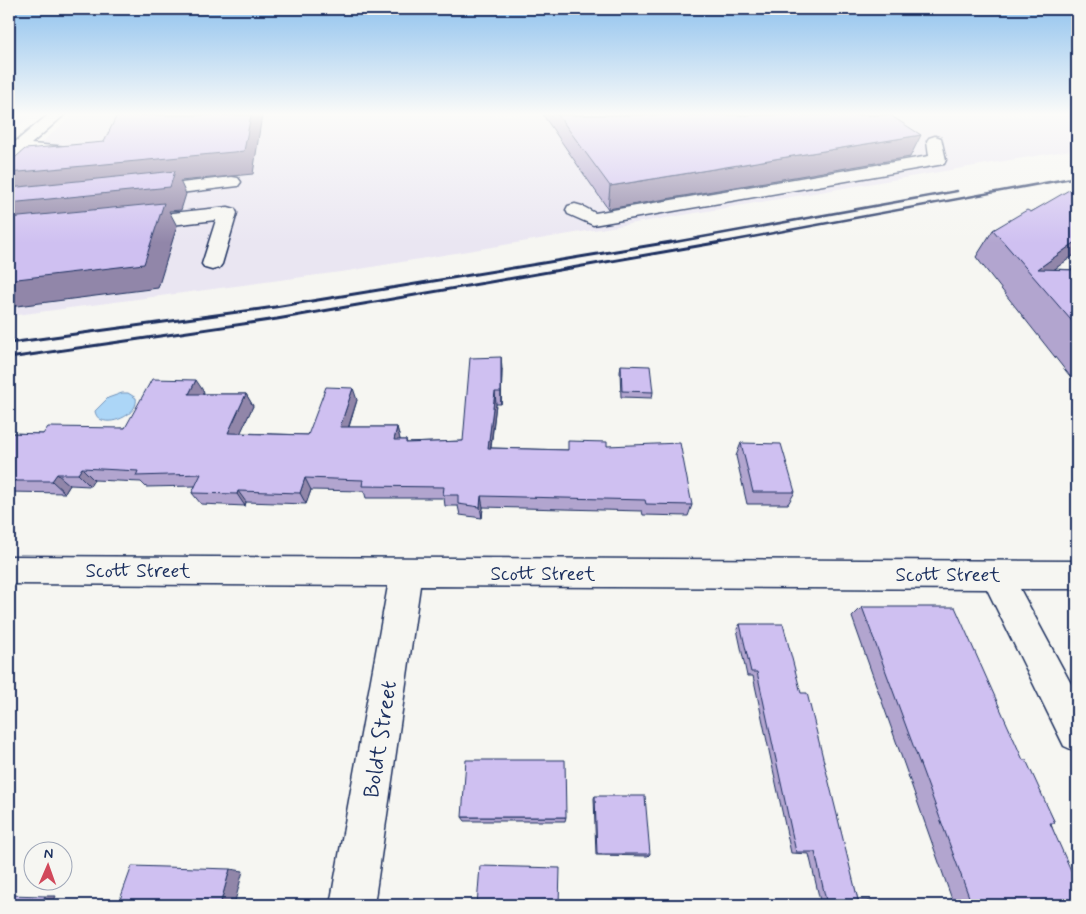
<svg xmlns="http://www.w3.org/2000/svg" width="1086" height="914" font-family="Mynerve,sans-serif">
  <style>
    .built { fill: #eae6f2 }
    .water { fill: #acd6f7; stroke: #7293ba }
    .lines { fill: none; stroke-linecap: round; stroke-linejoin: round }
    .minor-casing { stroke: #1b2f5e; stroke-width: 3 }
    .minor { fill: #f6f6f2; fill-rule: evenodd }
    .rail-far1 { stroke: #1b2f5e; stroke-width: 2.5 }
    .rail { stroke: #1b2f5e; stroke-width: 3 }
    .wall { fill: #b2a5cf; stroke: #1b2f5e }
    .shaded-wall { fill: #9186a9; stroke: #1b2f5e }
    .building { fill: #cfc0f1; stroke: #1b2f5e }
    .labels { text-anchor: middle; stroke-width: 5; stroke-linejoin: round; paint-order: stroke }
    .street-label { font-size: 19px; fill: #1b2f5e; stroke: #f6f6f2 }
    .near-street-label { font-size: 22px; fill: #1b2f5e; stroke: #f6f6f2 }
  </style>
  <rect width="100%" height="100%" fill="#f6f6f2"/>
  <filter id="ink" filterUnits="userSpaceOnUse"><feTurbulence type="fractalNoise" baseFrequency=".02" numOctaves="2"/><feDisplacementMap in="SourceGraphic" scale="10" xChannelSelector="R" yChannelSelector="G"/><feConvolveMatrix kernelMatrix="1 2 1 2 8 2 1 2 1" color-interpolation-filters="sRGB"/></filter>
  <g filter="url(#ink)">
    <g class="built">
      <polygon points="9,115 32,115 9,134"/>
      <polygon points="73,115 1077,115 1077,149 348,271 9,316 9,171"/>
    </g>
    <path class="water" d="M122,393H128L136,398C140,417 98,432 95,411L108,398Z"/>
    <g class="lines">
      <defs>
        <g id="minor">
          <polygon points="48,115 64,115 31,144 69,147 71,150 69,153 20,154 16,157 9,159 9,147"/>
          <polygon points="935,136 941,138 946,160 944,164 938,165 593,225 568,214 566,210 568,206 575,204 582,206 595,213 929,156 927,141 929,138"/>
          <polygon points="232,177 238,178 241,182 238,186 147,197 141,196 138,192 141,188 147,187"/>
          <polygon points="228,207 235,209 237,213 222,264 219,268 212,270 205,268 202,264 216,220 135,229 128,227 126,223 128,219 135,217"/>
          <polygon points="9,556 1077,561 1077,589 1020,589 1077,695 1077,752 1064,746 987,589 420,586 374,905 330,905 388,586 9,584"/>
        </g>
      </defs>
      <use href="#minor" class="minor-casing"/>
      <use href="#minor" class="minor"/>
      <g class="rail-far1">
        <polyline points="664,244 957,191"/>
        <polyline points="714,244 1077,177"/>
      </g>
      <g class="rail">
        <polyline points="9,343 275,307 671,242"/>
        <polyline points="9,358 277,319 721,242"/>
      </g>
    </g>
    <g class="wall">
      <polygon points="543,115 890,115 910,157 608,209"/>
      <polygon points="1077,188 1077,253 1054,269 1077,270 1077,385 976,257 993,230 1031,212"/>
      <polygon points="621,365 653,392 652,398 621,397 620,372"/>
      <polygon points="502,369 501,404 496,404 491,448 567,450 607,446 692,505 688,516 643,515 642,511 483,507 482,518 460,515 458,506 445,506 444,498 366,498 364,491 311,490 306,504 246,502 245,506 201,504 192,493 195,486 146,487 141,482 94,480 90,486 70,485 65,493 9,492 9,433 43,434 125,428 204,392 203,394 246,394 253,406 240,433 308,435 357,400 349,427 397,427 400,440 406,440 407,443 463,441"/>
      <polygon points="741,443 795,492 788,504 747,504 736,456"/>
      <polygon points="862,607 1023,760 1055,823 1051,824 1077,905 954,905 852,617"/>
      <polygon points="740,624 801,693 858,900 883,905 821,905 809,854 791,853 753,676 747,676 737,629"/>
      <polygon points="595,796 650,854 648,856 596,855 594,798"/>
      <polygon points="462,817 566,817 565,821 465,821"/>
    </g>
    <g class="shaded-wall">
      <polygon points="251,115 262,115 253,174 180,181 186,194 181,210 169,211 177,226 158,288 9,307 9,173"/>
      <polygon points="921,135 910,157 608,209 610,186"/>
      <polygon points="1077,241 1077,253 1038,281 1038,269"/>
      <polygon points="501,357 502,369 501,404"/>
      <polygon points="196,380 204,392 197,406 189,394"/>
      <polygon points="353,388 357,400 345,438 340,427"/>
      <polygon points="495,392 496,404 489,460 488,448"/>
      <polygon points="246,394 253,406 235,445 228,433"/>
      <polygon points="397,427 400,439 398,452 394,440"/>
      <polygon points="82,468 94,480 90,486 78,474"/>
      <polygon points="57,474 70,485 65,493 52,481"/>
      <polygon points="305,478 311,490 306,504 300,493"/>
      <polygon points="238,491 246,502 245,506 237,494"/>
      <polygon points="481,496 483,507 482,518 480,507"/>
      <polygon points="230,869 243,871 234,905 220,905"/>
      <polygon points="45,896 56,896 52,905 41,905"/>
    </g>
    <g class="building">
      <polygon points="117,115 251,115 244,151 9,173 9,163 25,149 104,142"/>
      <polygon points="558,115 890,115 921,135 610,186"/>
      <polygon points="175,171 170,187 9,203 9,188"/>
      <polygon points="1077,188 1077,241 1038,269 1077,270 1077,327 993,230 1027,210 1031,212 1069,190"/>
      <polygon points="164,203 144,264 9,280 9,218"/>
      <polygon points="501,357 501,392 495,392 488,448 568,450 568,441 607,442 607,446 680,443 692,505 646,504 645,500 481,496 480,507 458,504 458,495 443,495 444,487 362,486 363,480 305,478 300,493 238,491 237,494 192,493 201,474 136,476 138,471 82,468 78,474 57,474 52,481 9,481 9,433 43,434 48,427 125,428 152,379 196,380 189,394 246,394 228,433 308,435 326,387 353,388 340,427 397,427 394,440 406,440 406,443 463,441 470,358"/>
      <polygon points="621,365 650,366 653,392 622,391"/>
      <polygon points="741,443 781,444 795,492 753,492"/>
      <polygon points="862,607 955,607 1023,760 1026,760 1055,823 1050,823 1077,884 1077,905 972,905"/>
      <polygon points="740,624 783,624 801,693 807,693 858,900 881,901 883,905 827,905 815,852 796,852 757,672 751,672"/>
      <polygon points="466,760 565,760 566,817 462,817"/>
      <polygon points="595,796 645,796 650,854 597,854"/>
      <polygon points="132,866 230,869 220,905 118,905"/>
      <polygon points="480,866 560,868 559,905 477,905"/>
      <polygon points="9,895 45,896 41,905 9,905"/>
      <polygon points="637,901 692,901 693,905 637,905"/>
    </g>
  </g>
  <linearGradient id="sky" x2="0" y2="1"><stop stop-color="#90c2ee"/><stop offset="0.47" stop-color="#fbfbf9"/><stop offset="1" stop-color="#fbfbf9" stop-opacity="0"/></linearGradient>
  <rect width="1086" height="243" fill="url(#sky)"/>
  <g class="labels">
    <g class="street-label">
      <text x="138" y="577">Scott Street</text>
      <text x="543" y="580">Scott Street</text>
      <text x="948" y="581">Scott Street</text>
    </g>
    <g class="near-street-label">
      <text transform="translate(379 739) rotate(-81)" y="8">Boldt Street</text>
    </g>
  </g>
  <rect width="1086" height="914" fill="none" stroke="#f6f6f2" stroke-width="30"/>
  <rect x="15" y="15" width="1056" height="884" fill="none" stroke="#1b2f5e" stroke-width="2" filter="url(#ink)"/>
  <g transform="translate(48 866) rotate(2)"><circle r="24" fill="#f6f6f2" stroke="#9ea6b7"/>
  <path d="M0-4L9 19L0 12L-9 19Z" fill="#d1495b"/>
  <text y="-8" font-size="14" font-weight="bold" text-anchor="middle" fill="#1b2f5e">N</text>
  </g>
</svg>
